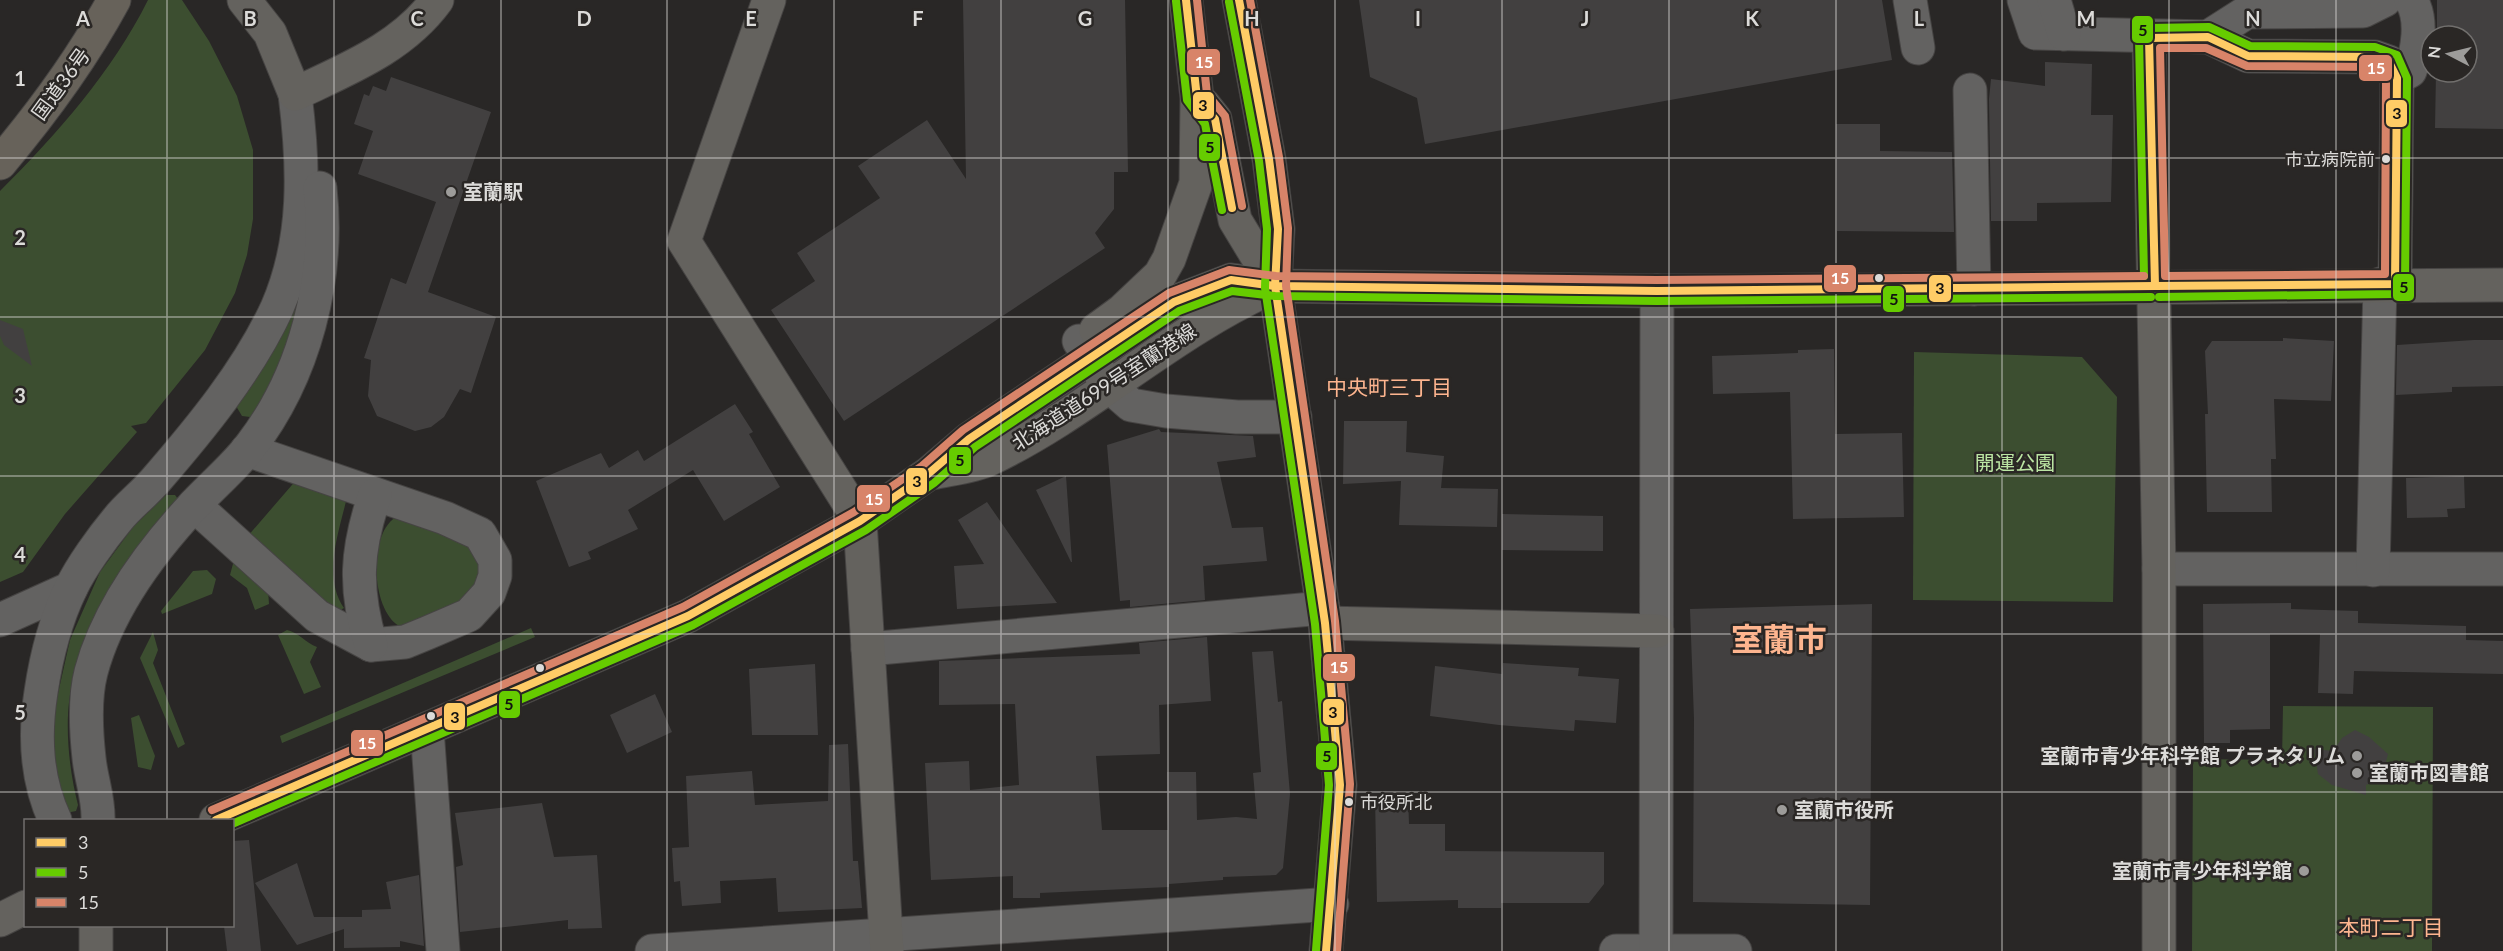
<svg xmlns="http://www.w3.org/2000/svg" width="2503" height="951" font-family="Lato,'Noto Sans JP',sans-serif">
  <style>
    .green { fill: #3c4e30 }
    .building { fill: #424040 }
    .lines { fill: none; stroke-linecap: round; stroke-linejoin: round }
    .street-casing { stroke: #464443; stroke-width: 35 }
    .secondary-casing { stroke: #464443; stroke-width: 35 }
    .highway-casing { stroke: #464443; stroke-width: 35 }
    .street { stroke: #636261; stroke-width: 33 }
    .secondary { stroke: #64625e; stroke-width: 33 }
    .highway { stroke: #67625a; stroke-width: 33 }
    .bus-1-casing { stroke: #2a2725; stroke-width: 12 }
    .bus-2-casing { stroke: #2a2725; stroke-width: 12 }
    .bus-3-casing { stroke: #2a2725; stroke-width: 12 }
    .bus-1 { stroke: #fc6; stroke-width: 8 }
    .bus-2 { stroke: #6c0; stroke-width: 8 }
    .bus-3 { stroke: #d88469; stroke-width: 8 }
    .grid { fill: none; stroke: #dcdbd9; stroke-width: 1.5; stroke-opacity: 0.55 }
    .bus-dot { fill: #dcdbd9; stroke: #2a2725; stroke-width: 2 }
    .poi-dot { fill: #9d9c9a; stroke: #2a2725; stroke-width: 2 }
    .labels { text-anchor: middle; stroke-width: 5; stroke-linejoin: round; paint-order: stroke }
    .bus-label { font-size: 18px; fill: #dcdbd9; stroke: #2a2725; text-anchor: end }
    .street-label { font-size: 20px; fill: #dcdbd9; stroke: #2a2725 }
    .poi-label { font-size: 20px; font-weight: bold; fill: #dcdbd9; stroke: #2a2725; text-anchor: start }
    .park-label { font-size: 20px; fill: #bbe5a3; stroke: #2a2725 }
    .neighbourhood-label { font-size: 21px; fill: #feb58f; stroke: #2a2725 }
    .town-label { font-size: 32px; font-weight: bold; fill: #feb58f; stroke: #2a2725 }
    .grid-label { font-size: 20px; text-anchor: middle; font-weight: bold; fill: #dcdbd9; stroke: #2a2725; stroke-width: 5; stroke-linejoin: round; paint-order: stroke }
    .line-badge { stroke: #2a2725; stroke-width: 2 }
    .badge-label { font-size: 16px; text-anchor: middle; font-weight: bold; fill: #fff }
    .pale-badge-label { font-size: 16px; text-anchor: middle; font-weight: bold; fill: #111 }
  </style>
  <rect width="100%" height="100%" fill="#292726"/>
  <g class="green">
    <path d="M148,0H182L209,41L237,96L253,150V219L247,255L235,293L205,350L146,423L131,426L137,432L65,514L23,572L0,582V191C57,134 112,72 148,0Z"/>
    <polygon points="301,274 293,346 257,418 242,416 233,401"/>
    <polygon points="1914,352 2082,357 2117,397 2113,602 1913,600"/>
    <path d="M298,478L347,497C339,532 322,576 344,608L337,612L247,537Z"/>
    <path d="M166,495H175L178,499L74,676C63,714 68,766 78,805L76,811L66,813L48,738L70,640L100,572L133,527Z"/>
    <path d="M398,516L468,542L480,565L478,587L445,613L399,626C371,610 367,531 398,516Z"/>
    <polygon points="234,560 268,590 269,604 255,610 247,588 230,575"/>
    <polygon points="207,570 216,579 212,594 162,614 161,611 193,571"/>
    <polygon points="531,628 535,637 282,743 280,736"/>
    <path d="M287,630C298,632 306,643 317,647L310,662L321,687L304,694L278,635Z"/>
    <polygon points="153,632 158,650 153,663 185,744 178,748 140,658"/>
    <polygon points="2283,706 2433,707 2432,951 2192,951 2193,759 2282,760"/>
    <polygon points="139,715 155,756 151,770 138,767 131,718"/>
  </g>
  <g class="building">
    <polygon points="963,0 1125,0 1128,172 1114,172 1114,209 1095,233 1105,248 844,421 771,310 815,281 797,253 880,198 858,166 927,120 966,179"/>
    <polygon points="1359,0 1882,0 1892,60 1425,144 1417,98 1370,77"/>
    <polygon points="2437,0 2503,0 2503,129 2435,128 2436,72 2467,72 2467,36 2437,36"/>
    <polygon points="2045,62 2092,64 2091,115 2113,115 2111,202 2037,203 2037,221 1991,221 1989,99 1991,79 2045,86"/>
    <polygon points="391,77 491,112 428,292 496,317 471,393 460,389 444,417 431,427 415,431 377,416 368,396 371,360 364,358 391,278 406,284 436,202 358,174 373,131 354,124 364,94 369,96 373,86 386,91"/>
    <polygon points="1836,124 1880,124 1880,151 1952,152 1954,232 1837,231"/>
    <polygon points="0,320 23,329 32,366 4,345 0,336"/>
    <polygon points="2283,338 2334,341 2331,401 2274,399 2276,459 2271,459 2272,512 2207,512 2205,414 2208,414 2205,351 2212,341 2283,341"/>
    <polygon points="2474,340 2503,340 2503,386 2452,387 2452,392 2396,395 2397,345"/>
    <polygon points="1834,349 1835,434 1902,433 1904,517 1793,519 1790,392 1713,394 1712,356 1798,353 1798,350"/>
    <polygon points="735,404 753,432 749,434 780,487 724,521 693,470 628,510 638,529 588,552 591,559 569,567 536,481 601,453 609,468 638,450 644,461"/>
    <polygon points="1344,421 1407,421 1406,452 1444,456 1441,488 1498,489 1497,527 1399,525 1401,481 1343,484"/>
    <polygon points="1159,429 1161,432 1253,436 1256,457 1217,462 1232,528 1263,527 1267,561 1203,566 1205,600 1130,607 1130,600 1120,601 1107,445"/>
    <polygon points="1066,476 1072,562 1071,562 1036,490"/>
    <polygon points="2464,476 2465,508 2447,509 2448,517 2407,518 2406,478"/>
    <polygon points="987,502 1057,603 957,609 954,566 984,564 958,520"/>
    <polygon points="1502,514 1603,516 1603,551 1502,550"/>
    <polygon points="2291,603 2291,609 2358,611 2358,623 2466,626 2466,640 2503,641 2503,674 2354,671 2353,694 2318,693 2320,634 2270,634 2270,729 2230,730 2230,743 2204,743 2203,604"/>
    <polygon points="1872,604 1870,905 1693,902 1694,719 1690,609"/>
    <polygon points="1207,637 1211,701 1159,705 1160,754 1096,756 1102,830 1168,830 1167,772 1196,772 1197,820 1236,817 1257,819 1253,773 1261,772 1252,652 1273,651 1278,702 1282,701 1290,794 1283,868 1276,875 1223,877 1223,880 1169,884 1169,887 1040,893 1040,898 1013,898 1013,876 931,880 925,763 969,761 970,790 1019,785 1015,704 939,705 939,661 1140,654 1139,643"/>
    <polygon points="1503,663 1579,668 1578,676 1619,679 1616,723 1575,720 1574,731 1499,725 1430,716 1435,666 1502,674"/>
    <polygon points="815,664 818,735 752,735 749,669"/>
    <polygon points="655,694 672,732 627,753 610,715"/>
    <polygon points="2355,730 2369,737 2388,754 2383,773 2376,781 2366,785 2366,795 2332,785 2318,774 2314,749 2333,751 2342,738"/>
    <polygon points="848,744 853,861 858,861 862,908 778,912 776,878 720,881 721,903 682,906 680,881 674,882 672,848 689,847 686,776 752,771 755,805 828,801 829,745"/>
    <polygon points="1408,795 1409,824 1445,824 1445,851 1604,852 1604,884 1589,903 1501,903 1501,908 1458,908 1458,900 1377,902 1375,796"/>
    <polygon points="542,803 554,857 597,855 602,928 568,929 568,920 460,932 456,867 463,865 455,813"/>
    <polygon points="249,840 261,951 227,951 224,926 232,926 232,841"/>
    <polygon points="297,863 314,917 362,917 362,910 391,909 386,882 419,875 424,946 400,941 400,947 344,948 344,929 297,945 255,883"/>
  </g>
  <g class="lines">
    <defs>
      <g id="street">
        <polyline points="1910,0 1918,48"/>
        <polyline points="2024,0 2035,33 2208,37 2248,56 2375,57 2389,62 2397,78 2395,284"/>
        <polyline points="2054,0 2064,34"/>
        <polyline points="2208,37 2247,12 2363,11 2385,0"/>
        <path d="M2397,78L2410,71C2418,50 2423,19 2411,0"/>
        <polyline points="1970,90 1974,289"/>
        <polyline points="1079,341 1108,385 1131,405 1166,411 1237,417 1295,417"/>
        <polyline points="194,505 317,616 371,645 405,642 427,633 469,615 489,593 495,576 495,560 480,534 445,518 247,450"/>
        <polyline points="2159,569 2503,569"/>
        <polyline points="2373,570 2380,284"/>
        <polyline points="0,620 71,588"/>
        <path d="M371,645C354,589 356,550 375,495"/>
        <polyline points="868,649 1323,608"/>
        <polyline points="427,729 443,951"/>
        <path d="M55,820C36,779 34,737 41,692C46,658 56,619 71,588C81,567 102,538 117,520C128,506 143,495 155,481C200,429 248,371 277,308C307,239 304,166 295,94"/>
        <path d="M98,820C99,799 91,779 89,758C86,731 84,699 91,672C108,608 151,551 195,504C213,485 233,468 249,448C305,376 330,278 320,188"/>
        <polyline points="652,951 1332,904"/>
        <polyline points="1616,951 1735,951"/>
        <polyline points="1656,951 1657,291"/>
      </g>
      <g id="secondary">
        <path d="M244,0L270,33L295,94C347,69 402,48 437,0"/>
        <polyline points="769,0 684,241 860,521 887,951"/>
        <polyline points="1239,0 1269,159 1278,229 1275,286 1325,623 1340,785 1326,951"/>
        <polyline points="2149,38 2159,569 2159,951"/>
        <polyline points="1203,104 1215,119 1235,220 1275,286"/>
        <polyline points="1096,330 1122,311 1160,275 1169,259 1196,183 1197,98 1186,0"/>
        <path d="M932,473C950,469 973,467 990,459C1090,411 1172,331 1275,286"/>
        <polyline points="1325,623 1657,631"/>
        <polyline points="216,820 688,616 860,521 928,474 969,439 1174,302 1231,280 1275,286 1657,291 2503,285"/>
        <polyline points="0,920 26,907"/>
        <polyline points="96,951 96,926"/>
      </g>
      <path id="highway" d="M0,163C43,112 82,59 114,0"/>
    </defs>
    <use href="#street" class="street-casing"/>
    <use href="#secondary" class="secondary-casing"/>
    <use href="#highway" class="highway-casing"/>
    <use href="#street" class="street"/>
    <use href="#secondary" class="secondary"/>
    <use href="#highway" class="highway"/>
    <defs>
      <g id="bus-1">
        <polyline points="1186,0 1197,98 1215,119 1232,208"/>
        <polyline points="1239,0 1269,159 1278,229 1275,286 1325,623 1340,785 1326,951"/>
        <polygon points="2208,37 2248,56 2375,57 2389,62 2397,78 2395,284 2155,286 2149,38"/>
        <polyline points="216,820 688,616 860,521 928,474 969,439 1174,302 1231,280 1275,286 1657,291 2155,286"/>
      </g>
      <g id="bus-2">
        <polyline points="1176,1 1187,100 1205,124 1222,210"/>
        <polyline points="1229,2 1259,161 1267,229 1265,288 1315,624 1329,785 1316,950"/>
        <polyline points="2144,276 2139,38 2142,30 2149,28 2209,27 2250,46 2375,47 2397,55 2407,78 2405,284 2402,291 2395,294 2159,297"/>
        <polyline points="232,824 693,625 866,530 934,483 975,447 1179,311 1232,291 1275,296 1657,301 2151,297"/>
      </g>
      <g id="bus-3">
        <polyline points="1197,0 1207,94 1225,116 1242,206"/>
        <polyline points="1250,0 1279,157 1288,228 1286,286 1335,621 1350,784 1337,951"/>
        <polygon points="2160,48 2206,48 2247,66 2373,67 2381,70 2386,80 2385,274 2165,276"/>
        <polyline points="212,810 683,607 854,512 922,466 963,430 1169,293 1229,270 1276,276 1657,280 2144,276"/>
      </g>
    </defs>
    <use href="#bus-1" class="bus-1-casing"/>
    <use href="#bus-2" class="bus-2-casing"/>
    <use href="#bus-3" class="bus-3-casing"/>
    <use href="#bus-1" class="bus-1"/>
    <use href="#bus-2" class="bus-2"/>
    <use href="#bus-3" class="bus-3"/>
  </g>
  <path class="grid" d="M167,0V820M334,0V951M501,0V951M667,0V951M834,0V951M1001,0V951M1168,0V951M1335,0V951M1502,0V951M1669,0V951M1836,0V951M2002,0V951M2169,0V951M2336,0V951M0,158H2503M0,317H2503M0,476H2503M0,634H2503M0,792H2503M167,926V951"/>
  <g class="bus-dot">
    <circle cx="2386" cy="159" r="5"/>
    <circle cx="1879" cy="278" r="5"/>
    <circle cx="540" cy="668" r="5"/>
    <circle cx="431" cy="716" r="5"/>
    <circle cx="1349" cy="802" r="5"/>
  </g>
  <g class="poi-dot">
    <circle cx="451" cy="192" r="6"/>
    <circle cx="2357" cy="756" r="6"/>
    <circle cx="2357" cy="773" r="6"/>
    <circle cx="1782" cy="810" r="6"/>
    <circle cx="2304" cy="871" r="6"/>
  </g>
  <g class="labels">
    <g class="bus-label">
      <text x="2375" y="166">市立病院前</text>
      <text x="1360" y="809" text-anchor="start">市役所北</text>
    </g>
    <g class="street-label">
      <text transform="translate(61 84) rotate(-54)" y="7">国道36号</text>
      <text transform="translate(1104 387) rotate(-33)" y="7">北海道道699号室蘭港線</text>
    </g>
    <g class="poi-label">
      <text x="463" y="199">室蘭駅</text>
      <text x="2345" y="763" text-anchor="end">室蘭市青少年科学館 プラネタリム</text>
      <text x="2369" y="780">室蘭市図書館</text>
      <text x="1794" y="817">室蘭市役所</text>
      <text x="2292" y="878" text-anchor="end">室蘭市青少年科学館</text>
    </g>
    <g class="park-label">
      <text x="2015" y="470">開運公園</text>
    </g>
    <g class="neighbourhood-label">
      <text x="1389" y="395">中央町三丁目</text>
      <text x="2391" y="935">本町二丁目</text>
    </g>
    <g class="town-label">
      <text x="1779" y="651">室蘭市</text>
    </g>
  </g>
  <g class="grid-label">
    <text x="83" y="26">A</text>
    <text x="250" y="26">B</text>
    <text x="417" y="26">C</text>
    <text x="584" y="26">D</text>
    <text x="751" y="26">E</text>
    <text x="918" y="26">F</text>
    <text x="1085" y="26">G</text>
    <text x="1252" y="26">H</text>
    <text x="1418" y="26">I</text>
    <text x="1585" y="26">J</text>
    <text x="1752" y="26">K</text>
    <text x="1919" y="26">L</text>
    <text x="2086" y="26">M</text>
    <text x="2253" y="26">N</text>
    <text x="20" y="86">1</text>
    <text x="20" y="245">2</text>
    <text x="20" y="403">3</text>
    <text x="20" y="562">4</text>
    <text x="20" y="720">5</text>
  </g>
  <g class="line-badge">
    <rect x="2131" y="15" width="23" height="29" rx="6" fill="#6c0"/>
    <rect x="1186" y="48" width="35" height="28" rx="6" fill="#d88469"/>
    <rect x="2358" y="54" width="35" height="28" rx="6" fill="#d88469"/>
    <rect x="1192" y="91" width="23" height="29" rx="6" fill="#fc6"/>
    <rect x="2385" y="99" width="23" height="29" rx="6" fill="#fc6"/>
    <rect x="1198" y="133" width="23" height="29" rx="6" fill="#6c0"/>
    <rect x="1823" y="264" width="34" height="29" rx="6" fill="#d88469"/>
    <rect x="2392" y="273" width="23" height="29" rx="6" fill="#6c0"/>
    <rect x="1928" y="274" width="24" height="29" rx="6" fill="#fc6"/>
    <rect x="1882" y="285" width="23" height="28" rx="6" fill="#6c0"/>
    <rect x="948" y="446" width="24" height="29" rx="6" fill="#6c0"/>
    <rect x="905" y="467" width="23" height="29" rx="6" fill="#fc6"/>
    <rect x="856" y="484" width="35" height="29" rx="6" fill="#d88469"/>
    <rect x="1322" y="653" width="34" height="29" rx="6" fill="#d88469"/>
    <rect x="498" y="690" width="23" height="29" rx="6" fill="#6c0"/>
    <rect x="1322" y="698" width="23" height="28" rx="6" fill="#fc6"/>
    <rect x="443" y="702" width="23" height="29" rx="6" fill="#fc6"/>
    <rect x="350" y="729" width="34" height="28" rx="6" fill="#d88469"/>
    <rect x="1315" y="742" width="23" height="29" rx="6" fill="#6c0"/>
  </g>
  <g class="badge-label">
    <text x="1204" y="68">15</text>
    <text x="2376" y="74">15</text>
    <text x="1840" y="284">15</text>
    <text x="874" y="505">15</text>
    <text x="1339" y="673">15</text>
    <text x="367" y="749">15</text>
  </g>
  <g class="pale-badge-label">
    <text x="2143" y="36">5</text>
    <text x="1203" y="111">3</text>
    <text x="2397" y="119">3</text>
    <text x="1210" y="153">5</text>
    <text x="2404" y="293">5</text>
    <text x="1940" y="294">3</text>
    <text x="1894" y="305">5</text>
    <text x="960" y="466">5</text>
    <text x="917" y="487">3</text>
    <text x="509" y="710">5</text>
    <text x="1333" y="718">3</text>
    <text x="455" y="723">3</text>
    <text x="1327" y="762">5</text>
  </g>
  <rect x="24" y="819" width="210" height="108" fill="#2a2725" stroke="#716f6d" stroke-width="1.5"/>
  <rect x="36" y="838" width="30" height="9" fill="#ffcc66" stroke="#716f6d" stroke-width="1.5"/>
  <text x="78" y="849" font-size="18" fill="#dcdbd9">3</text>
  <rect x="36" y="868" width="30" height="9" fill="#66cc00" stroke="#716f6d" stroke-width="1.5"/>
  <text x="78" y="879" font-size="18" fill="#dcdbd9">5</text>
  <rect x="36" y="898" width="30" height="9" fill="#d88469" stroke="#716f6d" stroke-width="1.5"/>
  <text x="78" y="909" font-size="18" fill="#dcdbd9">15</text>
  <g transform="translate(2449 54) rotate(277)"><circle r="28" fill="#2a2725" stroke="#716f6d" stroke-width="1.5"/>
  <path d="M0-4.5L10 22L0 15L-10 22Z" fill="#9d9c9a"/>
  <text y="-9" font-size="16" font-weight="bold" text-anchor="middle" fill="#dcdbd9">N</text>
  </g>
</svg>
